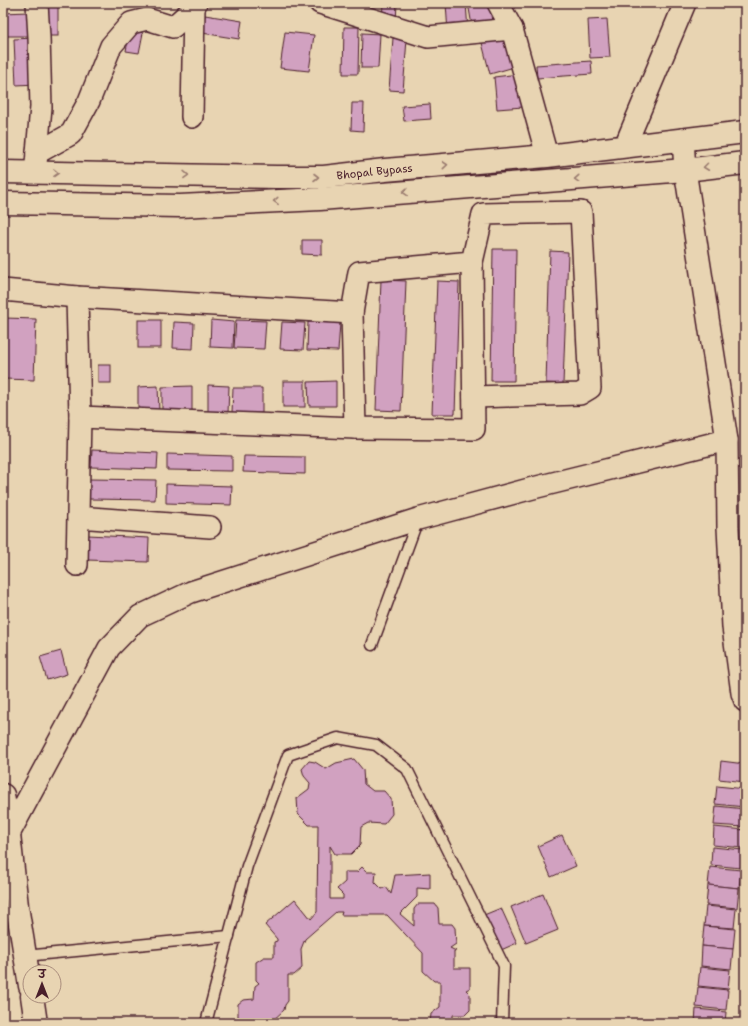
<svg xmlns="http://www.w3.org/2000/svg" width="748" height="1026" font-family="'Shantell Sans','Playpen Sans Deva',sans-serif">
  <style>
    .building { fill: #d1a1c0; stroke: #4a1f2b }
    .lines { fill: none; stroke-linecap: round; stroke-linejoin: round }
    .service-casing { stroke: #4a1f2b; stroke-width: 13 }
    .minor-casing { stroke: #4a1f2b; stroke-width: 24 }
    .tertiary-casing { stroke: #4a1f2b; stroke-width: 25 }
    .primary-casing { stroke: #4a1f2b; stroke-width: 25 }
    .service { stroke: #e8d4b2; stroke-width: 10 }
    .minor { stroke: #e8d4b2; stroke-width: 21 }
    .tertiary { stroke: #e8d4b2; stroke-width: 22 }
    .primary { stroke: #e8d4b2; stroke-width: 22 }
    .oneway { stroke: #997a6e }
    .labels { text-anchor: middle; stroke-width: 4; stroke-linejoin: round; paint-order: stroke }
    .street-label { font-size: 11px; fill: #4a1f2b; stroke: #e8d4b2 }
  </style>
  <rect width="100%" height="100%" fill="#e8d4b2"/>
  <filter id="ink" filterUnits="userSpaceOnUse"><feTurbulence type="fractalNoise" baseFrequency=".025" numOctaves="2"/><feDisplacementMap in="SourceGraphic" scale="8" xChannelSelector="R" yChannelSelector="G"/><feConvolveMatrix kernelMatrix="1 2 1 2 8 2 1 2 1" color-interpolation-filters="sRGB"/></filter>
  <g filter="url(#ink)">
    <g class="building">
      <polygon points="383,3 397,3 396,22 382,21"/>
      <polygon points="446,3 466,3 468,31 448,33"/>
      <polygon points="468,3 489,3 493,27 473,31"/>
      <polygon points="637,3 659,3 638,7"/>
      <rect x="47" y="4" width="11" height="32"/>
      <polygon points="29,12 30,36 4,36 3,13"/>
      <polygon points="205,15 242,21 239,39 202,33"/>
      <polygon points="607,19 610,57 590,58 588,20"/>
      <polygon points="344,27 359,27 358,74 343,74"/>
      <polygon points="130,30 143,33 139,53 126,51"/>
      <polygon points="285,32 314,35 309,71 280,68"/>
      <polygon points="362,33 380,34 378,68 361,68"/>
      <polygon points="506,36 514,67 490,74 482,43"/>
      <polygon points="35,38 37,84 16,85 14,39"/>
      <polygon points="393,38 407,39 403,91 389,90"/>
      <polygon points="591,61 592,74 537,78 536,65"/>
      <polygon points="519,74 523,107 497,109 494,77"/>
      <polygon points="352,103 364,103 363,131 351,130"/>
      <polygon points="430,104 431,119 404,121 402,106"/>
      <polygon points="302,240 322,240 322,255 302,254"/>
      <polygon points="493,249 516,249 514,381 491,381"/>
      <polygon points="550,251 568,252 563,384 546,383"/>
      <polygon points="381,280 406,281 401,411 376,410"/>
      <polygon points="437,281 459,282 455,414 432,414"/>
      <polygon points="5,318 36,319 34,380 4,379"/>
      <rect x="138" y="320" width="23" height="28"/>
      <polygon points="211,320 234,322 233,348 210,347"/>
      <polygon points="236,320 266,321 264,349 234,348"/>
      <polygon points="174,322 194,323 193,349 173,348"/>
      <polygon points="282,322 305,323 303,350 280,349"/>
      <polygon points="308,322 340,323 338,351 307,350"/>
      <rect x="98" y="365" width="13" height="18"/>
      <rect x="283" y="381" width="22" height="26"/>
      <polygon points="336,381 336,406 309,406 308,382"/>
      <polygon points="208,385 229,386 228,413 208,412"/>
      <polygon points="158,386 159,412 138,412 138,387"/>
      <polygon points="192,386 192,411 162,411 162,387"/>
      <polygon points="233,388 262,388 262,413 232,413"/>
      <polygon points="92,450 158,453 157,469 91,467"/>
      <polygon points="167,454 232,456 232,471 167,470"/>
      <polygon points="244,456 305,457 305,474 243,472"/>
      <polygon points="89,479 156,480 155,500 89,499"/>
      <polygon points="166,484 232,486 231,505 166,503"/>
      <polygon points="88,535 149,538 148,562 87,560"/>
      <polygon points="61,651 67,674 47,680 40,657"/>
      <polygon points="354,759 363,770 364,784 373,791 384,791 391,799 392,814 384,824 368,823 361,827 360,845 351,854 335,854 330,846 330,899 343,899 343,895 337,889 345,882 345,872 357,872 362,867 367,872 376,872 375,882 382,889 386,887 391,894 395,875 430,873 430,889 417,888 417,897 400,914 414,926 414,909 418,904 435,904 438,908 439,924 452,924 455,928 456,944 450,948 456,951 454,951 454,968 470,968 470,988 466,990 470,994 470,1010 465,1015 453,1015 453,1023 430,1023 431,1014 440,1007 440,981 434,981 423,971 423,953 387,915 341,915 342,912 336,912 305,939 301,949 302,968 294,975 288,975 288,1001 285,1005 284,1010 270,1023 240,1023 238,1020 238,1004 243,1000 254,999 255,986 259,983 256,980 256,962 264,957 274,957 274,942 277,941 277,939 265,925 295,899 311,919 317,912 318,825 309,825 298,814 297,798 309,789 310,783 304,776 302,769 309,761 315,762 326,769 336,763"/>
      <polygon points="721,761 745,764 745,782 719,779"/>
      <polygon points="717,786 745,789 745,807 715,804"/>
      <polygon points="716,806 745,809 744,827 714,825"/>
      <polygon points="714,827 745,830 743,848 713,845"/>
      <polygon points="562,835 576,866 551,877 538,846"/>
      <polygon points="712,847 743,850 741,868 711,865"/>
      <polygon points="710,867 741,870 739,888 708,885"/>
      <polygon points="708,885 739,888 737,908 706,905"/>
      <polygon points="543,894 558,930 526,943 511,907"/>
      <polygon points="706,906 736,909 734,928 704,926"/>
      <polygon points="501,908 517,943 501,950 484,915"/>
      <polygon points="704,926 735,929 733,949 702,946"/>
      <polygon points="702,946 733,949 731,969 701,966"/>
      <polygon points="700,967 730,970 728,989 698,986"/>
      <polygon points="698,987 728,990 726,1010 696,1007"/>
      <polygon points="696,1009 726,1012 725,1023 695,1023"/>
      <polygon points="122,1020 122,1023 97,1023 97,1021"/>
    </g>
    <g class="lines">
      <defs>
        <g id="service">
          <polyline points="372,645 418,519"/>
          <polyline points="3,915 17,906"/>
          <polyline points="25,956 229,936"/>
          <polyline points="206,1023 247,866 288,755 338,738 376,745 407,769 504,966 502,1023"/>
        </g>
        <g id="minor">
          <polyline points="320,3 428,37 512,29"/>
          <polyline points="498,3 512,29 547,156"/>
          <polyline points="192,117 194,8"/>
          <polyline points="683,139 685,170 727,440 728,527 733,627 742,693 745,701"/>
          <polyline points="625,146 685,3"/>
          <polyline points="37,153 71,134 89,101 111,46 131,23 147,19 173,27 194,8 196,3"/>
          <polyline points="36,164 41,107 39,37 37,3"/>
          <polyline points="3,290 77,297 352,313 359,272 472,262 483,214 581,212 590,388 580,394 474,397"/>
          <polyline points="77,297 80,417 77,565"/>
          <polyline points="352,313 355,428"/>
          <polyline points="80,417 355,428 474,429 472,262"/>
          <polyline points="78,517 210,527"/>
          <polyline points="9,834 109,648 140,616 191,592 418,519 533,488 727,440"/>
        </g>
        <g id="tertiary">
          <polyline points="3,795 9,834 17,906 30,986"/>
          <polyline points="32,996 36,1023"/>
        </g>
        <g id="primary">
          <path id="s1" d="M3,172L276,177H324L385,170L547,156L745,132"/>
          <polyline points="3,203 180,206 320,199 685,170 745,163"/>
        </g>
      </defs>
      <use href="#service" class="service-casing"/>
      <use href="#minor" class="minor-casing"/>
      <use href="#tertiary" class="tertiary-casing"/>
      <use href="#primary" class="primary-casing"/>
      <use href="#service" class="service"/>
      <use href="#minor" class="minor"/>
      <use href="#tertiary" class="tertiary"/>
      <use href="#primary" class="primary"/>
    </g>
    <defs><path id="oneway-chevron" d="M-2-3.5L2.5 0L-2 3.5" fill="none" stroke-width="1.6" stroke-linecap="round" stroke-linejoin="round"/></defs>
    <g class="oneway">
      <use href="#oneway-chevron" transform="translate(445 165) rotate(-5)"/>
      <use href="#oneway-chevron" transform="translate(706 167) rotate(173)"/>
      <use href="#oneway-chevron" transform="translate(56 173) rotate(1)"/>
      <use href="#oneway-chevron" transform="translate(186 175) rotate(1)"/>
      <use href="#oneway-chevron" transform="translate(316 177)"/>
      <use href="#oneway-chevron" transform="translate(577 179) rotate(176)"/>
      <use href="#oneway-chevron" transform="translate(405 192) rotate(176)"/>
      <use href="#oneway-chevron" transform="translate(276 201) rotate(177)"/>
    </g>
  </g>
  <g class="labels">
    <g class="street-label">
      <text dy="4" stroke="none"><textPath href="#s1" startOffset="372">Bhopal Bypass</textPath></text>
    </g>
  </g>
  <rect width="748" height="1026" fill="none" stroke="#e8d4b2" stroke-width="16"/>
  <rect x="8" y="8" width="732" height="1010" fill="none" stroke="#4a1f2b" stroke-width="1.5" filter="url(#ink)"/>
  <g transform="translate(42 984)"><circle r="19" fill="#e8d4b2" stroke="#a98c7c"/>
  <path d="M0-3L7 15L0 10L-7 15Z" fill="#4a1f2b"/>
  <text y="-6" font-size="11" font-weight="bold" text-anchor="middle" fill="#4a1f2b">उ</text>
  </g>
</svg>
